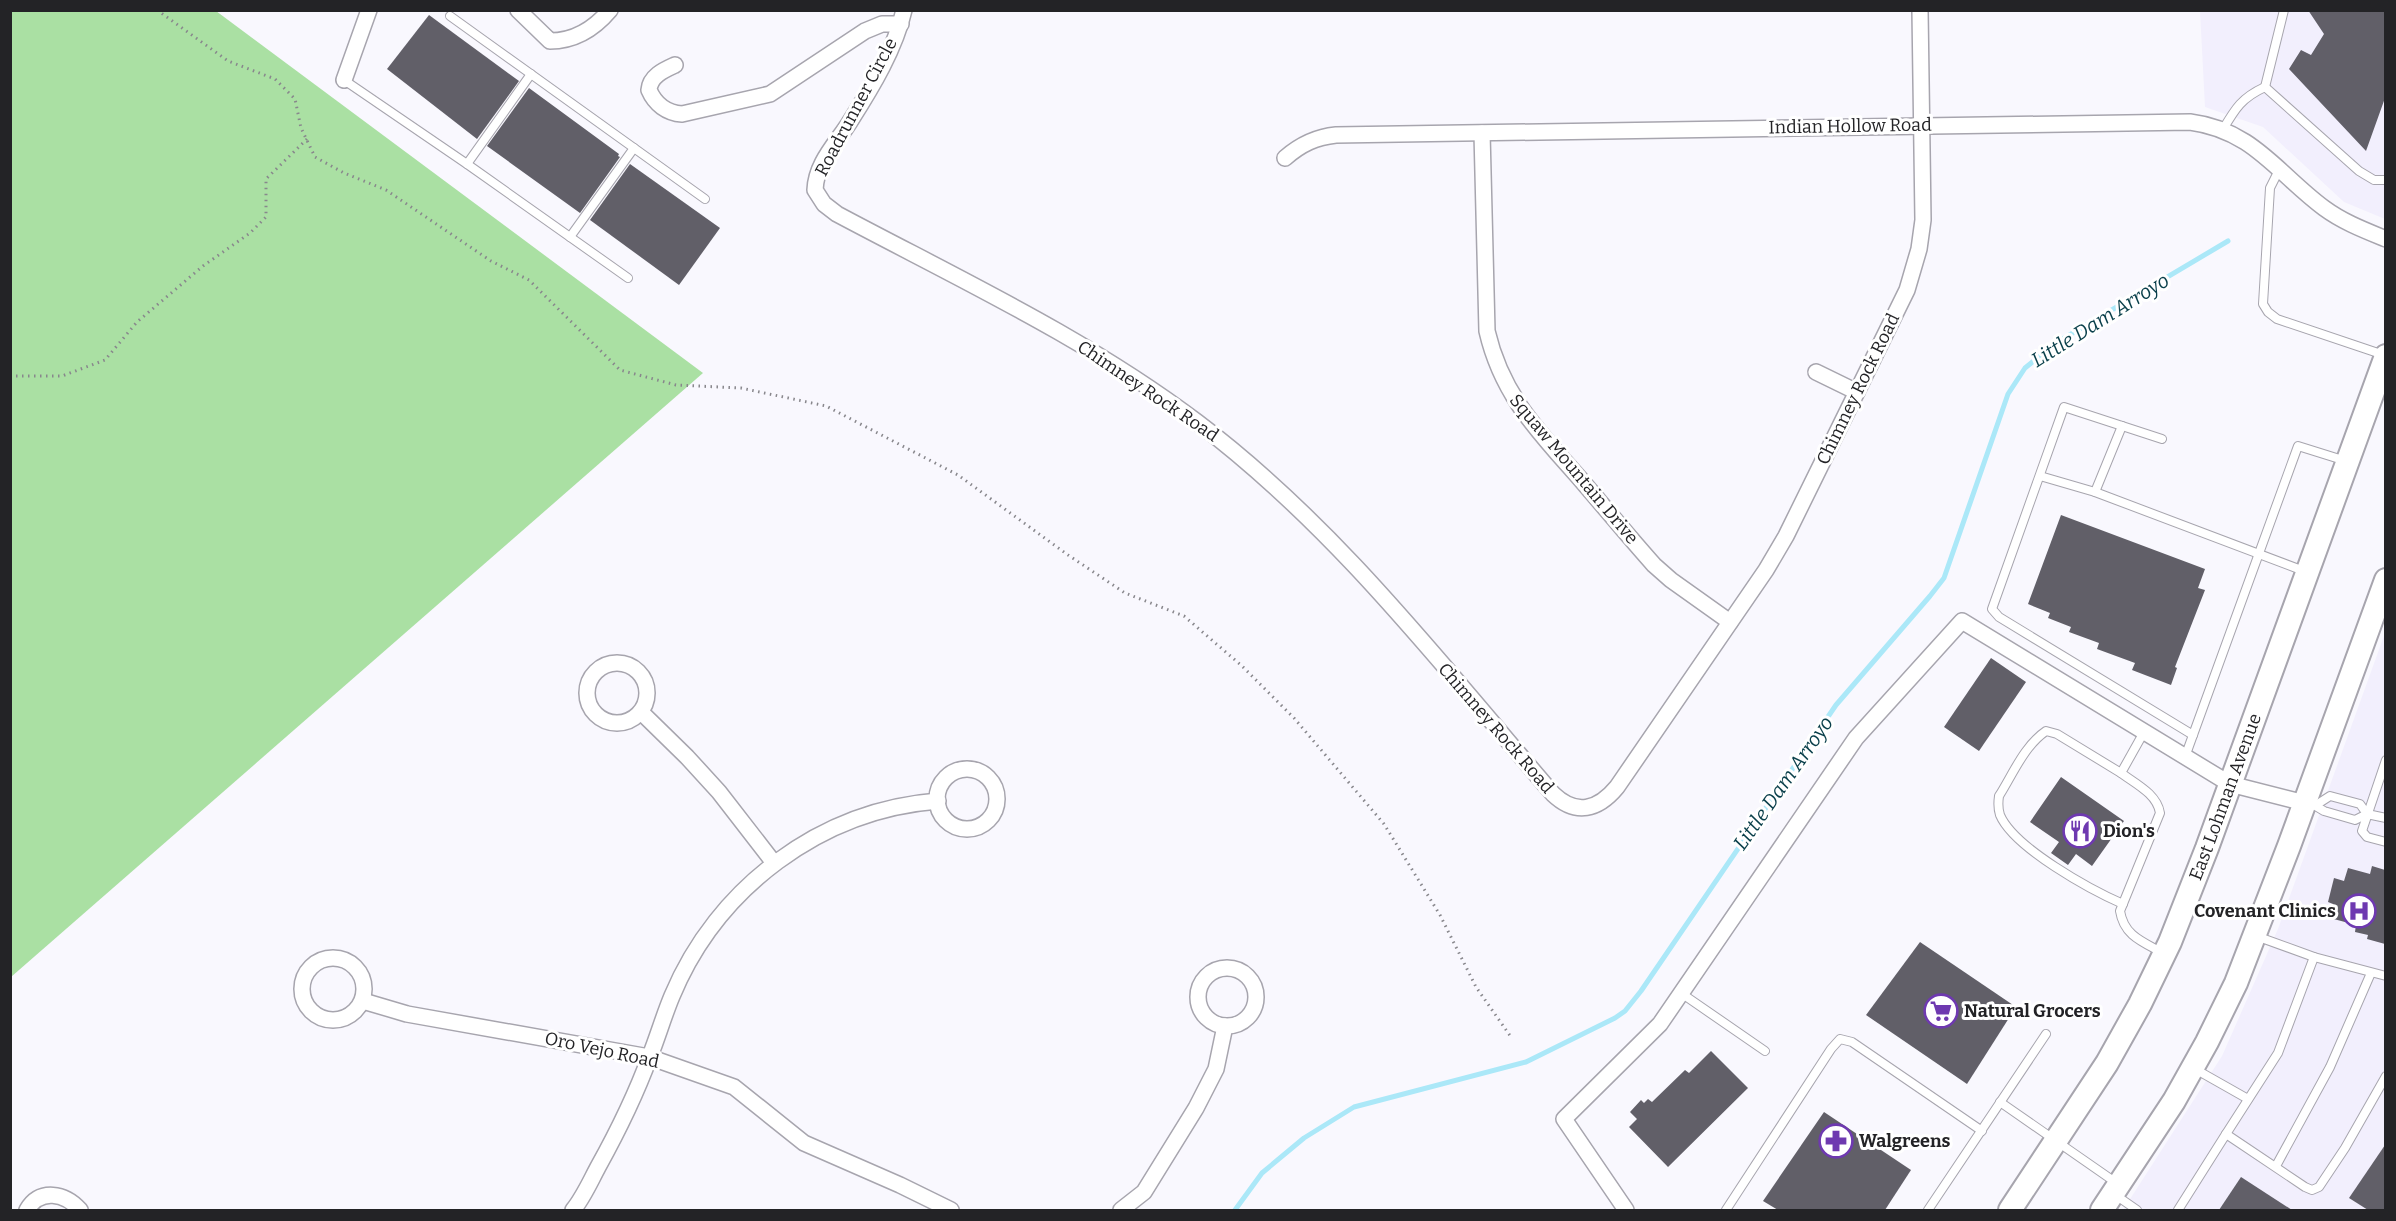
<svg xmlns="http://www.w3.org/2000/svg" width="2396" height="1221" font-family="Bitter,serif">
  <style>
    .built { fill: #f2effd }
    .green { fill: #aae0a3 }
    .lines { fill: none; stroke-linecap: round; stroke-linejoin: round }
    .stream { stroke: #abe8f8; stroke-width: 5 }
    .building { fill: #615f68 }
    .service-casing { stroke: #a7a5ae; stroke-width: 10 }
    .minor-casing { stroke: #a7a5ae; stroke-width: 18 }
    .secondary-casing { stroke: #a7a5ae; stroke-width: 26 }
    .path { stroke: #88878c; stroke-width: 3; stroke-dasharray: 1.5 4.5; stroke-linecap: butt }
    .service { stroke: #fff; stroke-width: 8 }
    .minor { stroke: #fff; stroke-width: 15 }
    .secondary { stroke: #fff; stroke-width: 22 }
    .labels { text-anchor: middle; stroke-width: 6; stroke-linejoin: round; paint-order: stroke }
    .street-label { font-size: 18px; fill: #232326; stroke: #fff }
    .poi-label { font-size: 18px; font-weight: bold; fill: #232326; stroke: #fff; text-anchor: start }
    .water-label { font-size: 20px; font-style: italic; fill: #093f4a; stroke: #fff }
  </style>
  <rect width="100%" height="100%" fill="#f9f8fe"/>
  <g class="built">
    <polygon points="2200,11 2385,11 2385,219 2344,202 2263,127 2205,107"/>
    <polygon points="2385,633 2385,1210 2123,1210 2222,1056 2278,929"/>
  </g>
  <polygon class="green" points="11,10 216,11 703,373 11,977"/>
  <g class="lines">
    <polyline class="stream" points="1235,1210 1262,1173 1304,1138 1354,1107 1526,1062 1615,1018 1625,1011 1641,991 1836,705 1930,596 1944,578 2008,394 2025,368 2056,343 2228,241"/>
  </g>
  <g class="building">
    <polygon points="2308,10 2385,10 2385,98 2366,151 2289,69 2301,50 2311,55 2324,34"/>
    <polygon points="429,15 519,81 477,139 387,69"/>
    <polygon points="529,88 619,154 618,156 620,157 580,213 487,146"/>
    <polygon points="630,164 720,228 679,285 590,220"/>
    <polygon points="2061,515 2205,569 2198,588 2205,590 2175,667 2177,668 2171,685 2132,670 2135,663 2097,649 2099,643 2069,632 2071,627 2048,618 2050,613 2028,604"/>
    <polygon points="1991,658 2026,682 1979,751 1944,727"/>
    <polygon points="2061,777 2124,821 2092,866 2076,854 2068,865 2051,853 2059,842 2030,822"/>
    <polygon points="2372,866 2385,870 2385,944 2367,939 2368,935 2355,932 2356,925 2330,918 2333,904 2328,902 2334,878 2344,881 2348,868 2370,874"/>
    <polygon points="1920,942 2016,1007 1967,1084 1866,1015"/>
    <polygon points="1711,1051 1748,1088 1668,1167 1629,1127 1637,1119 1630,1112 1641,1100 1644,1103 1648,1099 1652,1102 1685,1070 1689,1073"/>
    <polygon points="1824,1112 1911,1170 1885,1210 1778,1210 1763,1201"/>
    <polygon points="2385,1145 2385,1210 2368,1210 2349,1198"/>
    <polygon points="2241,1177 2292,1210 2219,1210"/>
  </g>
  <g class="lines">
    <defs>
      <g id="service">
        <polyline points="450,16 705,199"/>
        <polyline points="344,80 467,164 628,278"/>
        <polyline points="2265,87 2284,10"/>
        <path d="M2222,131C2235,109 2241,98 2265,87L2359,171L2374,180H2386"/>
        <polyline points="467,164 531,74"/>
        <polyline points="2280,168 2270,188 2263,304 2268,312 2277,319 2384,355"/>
        <polyline points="570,237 634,148"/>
        <polyline points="2162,439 2064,407 1992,609 1999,617 2193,735"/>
        <polyline points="2040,476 2095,492 2122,426"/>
        <polyline points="2095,492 2304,571"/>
        <path d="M2144,732L2121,773C2136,784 2157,794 2160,813L2120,911C2124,936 2143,942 2163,953"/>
        <polyline points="2185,757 2298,446 2346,461"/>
        <polyline points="2386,760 2362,831 2367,837 2386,842"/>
        <path d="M2121,773L2057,734L2046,731C2024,746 2013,774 1999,796C1998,803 1998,809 2000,815C2014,848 2091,890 2123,904"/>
        <polyline points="2314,805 2324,811 2355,820 2367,814"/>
        <polyline points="2316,805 2330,796 2360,804 2367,814 2386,818"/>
        <polyline points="2256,936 2314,957"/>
        <polyline points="1681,993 1765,1051"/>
        <polyline points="2195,1069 2248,1099"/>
        <polyline points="2000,1102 2118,1184"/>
        <polyline points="2226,1134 2278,1053 2314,957 2386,976"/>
        <polyline points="2276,1166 2330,1067 2371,973"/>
        <polyline points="2114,1194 2137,1210"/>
        <polyline points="1726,1210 1831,1049 1840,1039 1852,1042 1982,1131"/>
        <polyline points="1928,1210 2046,1034"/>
        <polyline points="2178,1210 2226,1134 2305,1187 2312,1190 2319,1187 2345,1148 2386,1076"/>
      </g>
      <g id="minor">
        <path d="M518,10L550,41C575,41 594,29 610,10"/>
        <path d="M904,10C895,49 872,87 851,120C837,143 816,162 815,190L824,204L837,214C959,279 1086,338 1197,422C1335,526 1441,664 1553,794C1576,816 1598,810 1617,787L1766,570L1786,536L1907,290L1919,249L1923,220L1920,10"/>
        <path d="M675,65C664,70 650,76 649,90C655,104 667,113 682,114L770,94L865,31L882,24H901"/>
        <polyline points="344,80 369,10"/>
        <path d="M1482,133L1487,331C1502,396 1539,432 1582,481C1606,509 1629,537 1654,565L1671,580L1730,622"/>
        <path d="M1285,158C1301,144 1316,137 1336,135L2190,122C2253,130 2278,174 2324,208C2343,222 2364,230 2386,239"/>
        <polyline points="1816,372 1857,392"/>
        <circle cx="617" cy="693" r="30"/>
        <polyline points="641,712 687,757 719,792 774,863"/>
        <circle cx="967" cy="799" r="30"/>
        <circle cx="333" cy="989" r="31"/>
        <circle cx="1227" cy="997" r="29"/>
        <polyline points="363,1001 407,1014 649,1057 734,1087 804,1143 900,1185 951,1210"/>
        <path d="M27,1210C40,1188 65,1193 80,1210"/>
        <path d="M573,1210C583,1198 590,1182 598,1167C618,1131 636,1094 650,1056C658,1036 664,1015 672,996C717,888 820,810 938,801"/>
        <polyline points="1121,1210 1144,1192 1196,1108 1216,1069 1225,1026"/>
        <polyline points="1626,1210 1564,1119 1660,1024 1856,738 1962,621 2230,784 2305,803"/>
      </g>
      <g id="secondary">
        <path id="s1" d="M2010,1210L2107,1063L2140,1004L2170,942L2207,848L2386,356"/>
        <polyline points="2102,1210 2174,1101 2207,1042 2236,983 2289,846 2386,580"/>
      </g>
    </defs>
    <use href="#service" class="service-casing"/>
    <use href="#minor" class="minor-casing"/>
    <use href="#secondary" class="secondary-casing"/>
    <g class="path">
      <polyline points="157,10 228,61 275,79 295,99 301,128 315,157 344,173 386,190 491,261 529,280 620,370 676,385 741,388 826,406 958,475 1068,555 1125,593 1184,616 1242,666 1294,718 1384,824 1440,915 1476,987 1511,1037"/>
      <polyline points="10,376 62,376 105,360 137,322 203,266 250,233 266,217 266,179 307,139"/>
    </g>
    <use href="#service" class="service"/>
    <use href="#minor" class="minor"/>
    <use href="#secondary" class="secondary"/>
  </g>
  <defs>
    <symbol id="restaurant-ring" viewBox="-11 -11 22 22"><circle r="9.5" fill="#fff" stroke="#6e39b0" stroke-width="1.5"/><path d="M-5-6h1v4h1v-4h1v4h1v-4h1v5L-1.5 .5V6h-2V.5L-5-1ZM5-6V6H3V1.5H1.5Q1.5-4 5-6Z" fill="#6e39b0"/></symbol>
    <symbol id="hospital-ring" viewBox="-11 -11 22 22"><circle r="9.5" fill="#fff" stroke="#6e39b0" stroke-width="1.5"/><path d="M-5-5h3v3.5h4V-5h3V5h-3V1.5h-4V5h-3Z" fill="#6e39b0"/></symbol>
    <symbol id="supermarket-ring" viewBox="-11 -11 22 22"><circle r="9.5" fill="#fff" stroke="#6e39b0" stroke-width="1.5"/><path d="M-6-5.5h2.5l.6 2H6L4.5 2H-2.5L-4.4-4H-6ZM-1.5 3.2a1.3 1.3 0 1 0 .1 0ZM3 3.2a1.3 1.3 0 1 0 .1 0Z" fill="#6e39b0"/></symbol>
    <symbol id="pharmacy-ring" viewBox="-11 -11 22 22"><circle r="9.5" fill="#fff" stroke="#6e39b0" stroke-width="1.5"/><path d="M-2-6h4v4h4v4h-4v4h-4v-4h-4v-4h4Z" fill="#6e39b0"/></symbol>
  </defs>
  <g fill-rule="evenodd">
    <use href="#restaurant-ring" x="2061" y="812" width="38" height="38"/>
    <use href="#hospital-ring" x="2340" y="892" width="38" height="38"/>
    <use href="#supermarket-ring" x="1922" y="992" width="38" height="38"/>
    <use href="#pharmacy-ring" x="1817" y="1122" width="38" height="38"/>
  </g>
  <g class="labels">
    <g class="street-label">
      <text transform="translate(856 107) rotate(-62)" y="6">Roadrunner Circle</text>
      <text transform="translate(1850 126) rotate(-1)" y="6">Indian Hollow Road</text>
      <text transform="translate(1858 389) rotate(-64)" y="6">Chimney Rock Road</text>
      <text transform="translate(1148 391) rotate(34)" y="6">Chimney Rock Road</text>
      <text transform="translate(1574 469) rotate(50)" y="6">Squaw Mountain Drive</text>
      <text transform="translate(1496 728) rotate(49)" y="6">Chimney Rock Road</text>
      <text dy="6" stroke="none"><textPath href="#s1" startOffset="468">East Lohman Avenue</textPath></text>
      <text transform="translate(602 1050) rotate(12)" y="6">Oro Vejo Road</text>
    </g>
    <g class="poi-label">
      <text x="2103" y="837">Dion's</text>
      <text x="2336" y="917" text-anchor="end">Covenant Clinics</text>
      <text x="1964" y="1017">Natural Grocers</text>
      <text x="1859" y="1147">Walgreens</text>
    </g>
    <g class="water-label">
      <text transform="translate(2100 320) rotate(-32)" y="7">Little Dam Arroyo</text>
      <text transform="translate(1783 783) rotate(-55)" y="7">Little Dam Arroyo</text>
    </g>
  </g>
  <rect width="2396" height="1221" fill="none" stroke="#232326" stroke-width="24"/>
</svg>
